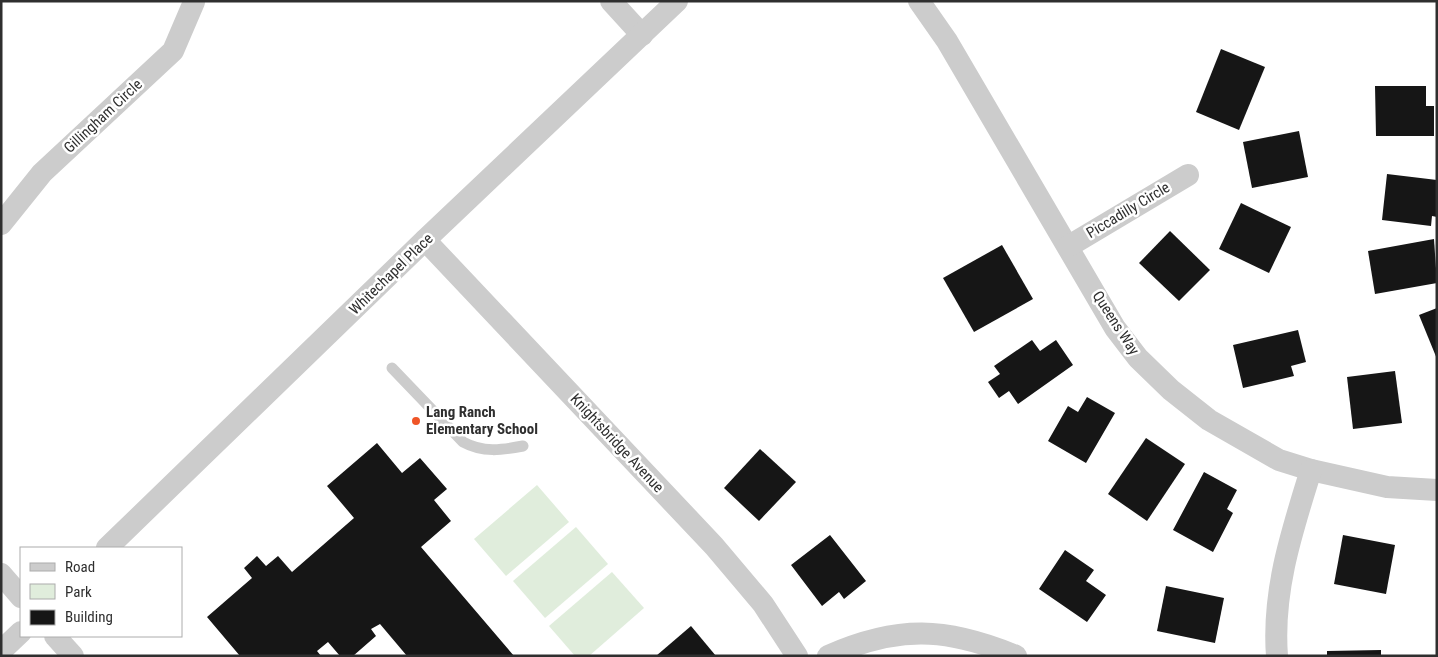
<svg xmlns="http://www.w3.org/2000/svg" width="1438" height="657" font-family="'Roboto Condensed',sans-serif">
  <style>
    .green { fill: #e0eddc }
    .building { fill: #161616 }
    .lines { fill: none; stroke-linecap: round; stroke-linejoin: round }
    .lane { stroke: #ccc; stroke-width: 11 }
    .street { stroke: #ccc; stroke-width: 22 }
    .poi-dot { fill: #ef5527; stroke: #fff; stroke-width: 2 }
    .labels { text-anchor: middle; stroke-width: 5; stroke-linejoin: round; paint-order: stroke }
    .street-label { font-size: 15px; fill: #2f2f2f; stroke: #fff }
    .poi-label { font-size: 15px; font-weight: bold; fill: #2f2f2f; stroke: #fff; text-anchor: start }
  </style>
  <rect width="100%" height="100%" fill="#fff"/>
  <g class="green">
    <polygon points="537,485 569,522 506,576 474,539"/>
    <polygon points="576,527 608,564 545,618 513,581"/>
    <polygon points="612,572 644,608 589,656 575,656 549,626"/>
  </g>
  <g class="building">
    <polygon points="1221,49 1265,67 1239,130 1196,112"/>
    <polygon points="1375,86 1426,86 1426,106 1434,106 1434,136 1376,136"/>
    <polygon points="1299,131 1308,177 1252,188 1243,142"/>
    <polygon points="1387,174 1437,180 1437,217 1432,216 1431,226 1382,220"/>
    <polygon points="1241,203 1291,227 1269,273 1219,249"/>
    <polygon points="1170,231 1210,270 1179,301 1139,263"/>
    <polygon points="1434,239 1437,283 1375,294 1368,251"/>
    <polygon points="1002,245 1033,299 974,332 943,278"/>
    <polygon points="1437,308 1437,359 1419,315"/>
    <polygon points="1298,330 1306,362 1291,366 1294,376 1243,388 1233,345"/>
    <polygon points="1032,340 1040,351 1056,340 1073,365 1018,404 1009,391 999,398 988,382 1000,374 994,366"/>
    <polygon points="1395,371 1402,423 1353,429 1347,377"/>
    <polygon points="1087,397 1115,413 1086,463 1048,441 1068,406 1078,412"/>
    <polygon points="1146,438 1185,464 1147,521 1108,494"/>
    <polygon points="377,443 402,473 420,458 447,489 434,500 451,521 421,547 514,656 407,656 380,624 371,629 376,636 353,656 340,656 328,642 317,651 321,656 240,656 207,617 252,578 244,568 257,556 266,566 278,556 292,572 354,518 327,486"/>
    <polygon points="760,449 796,482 759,521 724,488"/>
    <polygon points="1204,472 1237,490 1227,509 1233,513 1213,552 1173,530"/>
    <polygon points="830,535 866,581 844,599 839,592 822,606 791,565"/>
    <polygon points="1343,535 1395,545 1386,594 1334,584"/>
    <polygon points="1065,550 1094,570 1086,581 1106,595 1087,622 1039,589"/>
    <polygon points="1166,586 1224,598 1215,643 1157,631"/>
    <polygon points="691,626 716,656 656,656"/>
    <polygon points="1381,650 1381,656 1327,656 1327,651"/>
  </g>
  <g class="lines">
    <path class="lane" d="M392,368L463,442C483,453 502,450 523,446"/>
    <g class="street">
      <polyline points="611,1 642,35"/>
      <polyline points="919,1 947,41 1115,328 1138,358 1171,390 1209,420 1279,460 1311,470 1387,487 1437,490"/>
      <polyline points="1,224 42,173 173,51 194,2"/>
      <polyline points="425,240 714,546 763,604 797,656"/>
      <polyline points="1069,246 1188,175"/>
      <polyline points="107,548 425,240 677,1"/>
      <polyline points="1,574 21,597"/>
      <polyline points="55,636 73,656"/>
      <polyline points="1,651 21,632"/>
      <path d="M828,656C898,625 946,627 1016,656"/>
      <path d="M1277,656C1272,591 1292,531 1311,470"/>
    </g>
  </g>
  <circle class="poi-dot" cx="416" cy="421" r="5"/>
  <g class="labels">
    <g class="street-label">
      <text transform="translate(103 116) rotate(-43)" y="5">Gillingham Circle</text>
      <text transform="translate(1128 210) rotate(-31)" y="5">Piccadilly Circle</text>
      <text transform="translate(391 274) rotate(-44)" y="5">Whitechapel Place</text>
      <text transform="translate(1116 323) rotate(57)" y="5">Queens Way</text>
      <text transform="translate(617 443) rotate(47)" y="5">Knightsbridge Avenue</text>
    </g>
    <g class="poi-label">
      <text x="426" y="417">Lang Ranch<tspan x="426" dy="17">Elementary School</tspan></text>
    </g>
  </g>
  <rect width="1438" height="657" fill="none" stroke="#2f2f2f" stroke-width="5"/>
  <rect x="20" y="547" width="162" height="90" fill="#ffffff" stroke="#acacac"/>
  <rect x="30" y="563" width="25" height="8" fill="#cccccc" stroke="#acacac"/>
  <text x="65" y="572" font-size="15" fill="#2f2f2f">Road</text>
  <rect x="30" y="584" width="25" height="15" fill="#e0eddc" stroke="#acacac"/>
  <text x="65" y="597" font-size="15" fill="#2f2f2f">Park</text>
  <rect x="30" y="610" width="25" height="15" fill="#161616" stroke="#acacac"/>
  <text x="65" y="622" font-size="15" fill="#2f2f2f">Building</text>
</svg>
